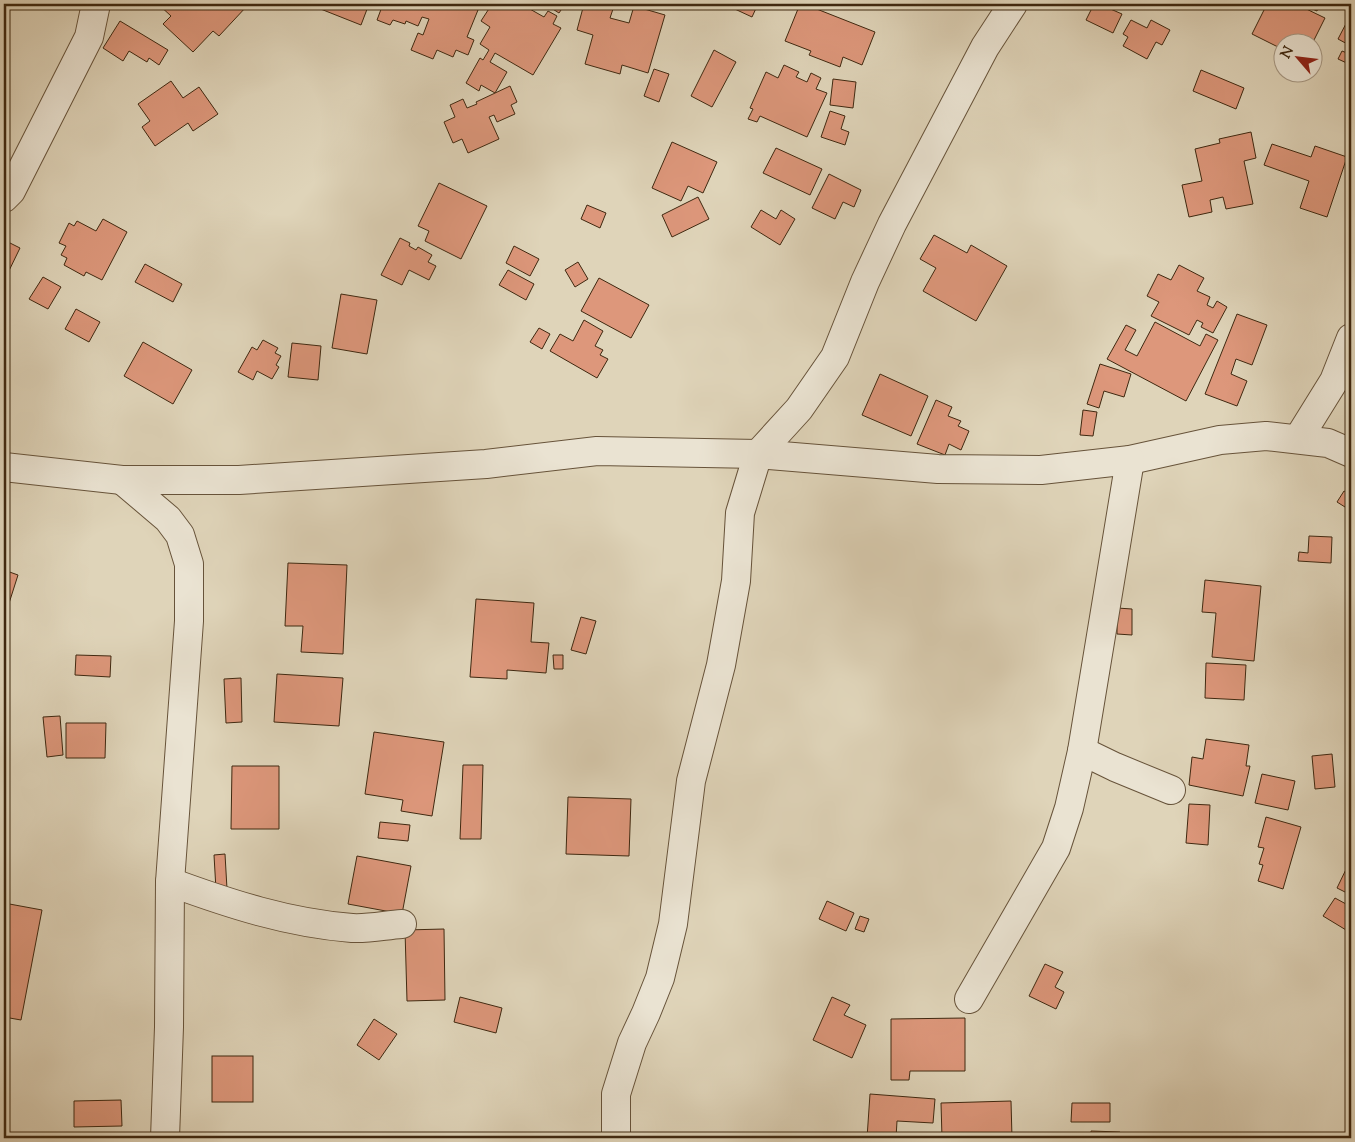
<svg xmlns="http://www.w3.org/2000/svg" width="1355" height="1142" font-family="'Sorts Mill Goudy',serif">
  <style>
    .building { fill: #dd977b; stroke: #3f2810 }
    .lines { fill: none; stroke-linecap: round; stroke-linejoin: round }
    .minor-casing { stroke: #67533a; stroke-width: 30 }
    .minor { stroke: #eae3d2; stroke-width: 28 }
  </style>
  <rect width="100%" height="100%" fill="#dfd4b9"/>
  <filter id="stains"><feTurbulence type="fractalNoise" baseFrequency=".004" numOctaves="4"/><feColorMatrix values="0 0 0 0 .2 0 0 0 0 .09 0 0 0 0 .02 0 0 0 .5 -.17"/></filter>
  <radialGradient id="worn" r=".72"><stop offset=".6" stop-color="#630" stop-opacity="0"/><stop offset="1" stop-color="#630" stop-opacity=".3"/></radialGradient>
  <g class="building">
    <polygon points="158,4 253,4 250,8 247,6 219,36 213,31 193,52 163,24 171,16"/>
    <polygon points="308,4 369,4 361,25"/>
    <polygon points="383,4 466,4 466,5 478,10 467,37 474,40 468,55 456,50 453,57 437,50 433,59 411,50 418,33 423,35 429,19 422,17 418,26 406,21 405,24 393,20 390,25 377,20"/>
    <polygon points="492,4 496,4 502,7 504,4 521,4 544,17 548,11 557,16 553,24 561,28 533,75 495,53 490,62 507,72 495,93 481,85 479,91 466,83 480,58 483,60 489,50 480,44 490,27 481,21"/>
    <polygon points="545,4 565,4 559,13"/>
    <polygon points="584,4 596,4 613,9 610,18 629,23 634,6 665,15 648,73 622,65 620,74 585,64 593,35 577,30"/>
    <polygon points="724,4 758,4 752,17"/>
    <polygon points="800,4 804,4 875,32 862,65 843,57 840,67 809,55 811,51 785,41"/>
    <polygon points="1094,4 1099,4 1122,14 1113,33 1086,20"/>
    <polygon points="1267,4 1296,4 1325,18 1312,44 1312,42 1282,42 1282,49 1252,34"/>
    <polygon points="1301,4 1320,4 1317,11"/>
    <polygon points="1351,14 1351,46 1338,39"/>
    <polygon points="1131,20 1147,28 1151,20 1170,30 1162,45 1156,42 1147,59 1123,46 1128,37 1123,34"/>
    <polygon points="120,21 168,50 159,65 149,58 147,62 129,51 123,61 103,48"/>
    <polygon points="1349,49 1351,50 1351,65 1338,59 1342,51 1347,53"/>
    <polygon points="714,50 736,62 712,107 691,96"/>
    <polygon points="784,65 799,72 796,77 807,82 811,73 821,78 816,89 827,93 807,137 760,116 757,122 748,119 753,109 750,108 766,72 778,78"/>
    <polygon points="654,69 669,74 659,102 644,96"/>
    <polygon points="1201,70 1244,88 1236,109 1193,91"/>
    <polygon points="833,79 856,82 853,108 830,105"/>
    <polygon points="171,81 183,98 199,87 218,114 193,131 188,123 155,146 142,127 150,121 138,104"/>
    <polygon points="510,86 517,102 511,105 515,114 497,122 494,115 489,117 499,139 468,153 462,139 453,143 444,122 455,117 450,105 463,99 467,108 477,104 476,102"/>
    <polygon points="830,111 845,116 841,129 849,132 845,145 821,137"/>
    <polygon points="1251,132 1256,158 1244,161 1253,204 1226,209 1223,197 1210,200 1212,212 1189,217 1182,185 1202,181 1195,149 1220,143 1219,139"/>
    <polygon points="672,142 717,162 703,193 688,186 681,201 652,188"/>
    <polygon points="1272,144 1311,157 1315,146 1347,157 1327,217 1300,208 1309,181 1264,165"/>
    <polygon points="776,148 822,169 810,195 763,173"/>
    <polygon points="829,174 861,190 854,207 843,202 835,219 812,208"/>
    <polygon points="439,183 487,206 461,259 425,241 429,231 418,226"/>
    <polygon points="698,197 709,219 672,237 662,215"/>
    <polygon points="587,205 606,213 600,228 581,219"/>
    <polygon points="761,210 776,219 781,210 795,219 780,245 751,227"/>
    <polygon points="103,219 127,232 102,280 86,272 84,276 64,265 67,258 61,255 66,246 59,243 69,223 74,226 77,221 96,231"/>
    <polygon points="934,235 967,253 971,245 1007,266 976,321 923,291 936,268 920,259"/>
    <polygon points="400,238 410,243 409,246 416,250 418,247 432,255 428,262 436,266 429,280 409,270 402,285 381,275"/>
    <polygon points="4,240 20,248 4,281"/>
    <polygon points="514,246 539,259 530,276 506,263"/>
    <polygon points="578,262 588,279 575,287 565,270"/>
    <polygon points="145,264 182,284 173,302 135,282"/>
    <polygon points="1179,265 1204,278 1197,291 1210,297 1207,305 1213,308 1217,301 1227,307 1213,333 1201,327 1203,323 1197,320 1189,335 1151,316 1159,302 1147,296 1158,274 1171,280"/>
    <polygon points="508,270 534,284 526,300 499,285"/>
    <polygon points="43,277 61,287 48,309 29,299"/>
    <polygon points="599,278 649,305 631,338 581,311"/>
    <polygon points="341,294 377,300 367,354 332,348"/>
    <polygon points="76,309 100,322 89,342 65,329"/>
    <polygon points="1237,314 1267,325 1252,365 1236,359 1231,374 1247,381 1237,406 1205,394"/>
    <polygon points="584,320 603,331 595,346 603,350 600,355 608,359 597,378 550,351 560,334 573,341"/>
    <polygon points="1155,322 1200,346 1206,334 1218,340 1186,401 1107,359 1126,325 1136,330 1125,350 1137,356"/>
    <polygon points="539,328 550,334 542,349 530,342"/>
    <polygon points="263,340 278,348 275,353 281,356 276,365 279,367 272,379 257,371 253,380 238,372 252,347 257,350"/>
    <polygon points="143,342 192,370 173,404 124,376"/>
    <polygon points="292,343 321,346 318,380 288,377"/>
    <polygon points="1100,364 1131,374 1124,397 1104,391 1099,408 1087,404"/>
    <polygon points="880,374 928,396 911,436 862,415"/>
    <polygon points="1351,391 1351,407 1346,405"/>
    <polygon points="936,400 952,407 948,416 961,421 958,426 969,431 961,450 949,444 945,455 917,444"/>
    <polygon points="1083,410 1097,412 1093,436 1080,435"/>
    <polygon points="1344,491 1351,494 1345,507 1337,502"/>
    <polygon points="1309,536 1332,537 1331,563 1298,561 1299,552 1308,553"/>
    <polygon points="288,563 347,565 343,654 301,652 303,626 285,626"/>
    <polygon points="4,570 18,575 4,619"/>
    <polygon points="1205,580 1261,586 1254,661 1212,657 1216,613 1202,612"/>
    <polygon points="476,599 534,603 531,642 549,643 546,673 507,670 507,679 470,677"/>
    <polygon points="1117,608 1132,609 1132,635 1117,634"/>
    <polygon points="581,617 596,621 586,654 571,650"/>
    <polygon points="76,655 111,656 110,677 75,675"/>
    <polygon points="553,655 563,655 563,669 554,669"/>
    <polygon points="1206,663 1246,665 1244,700 1205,698"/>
    <polygon points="277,674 343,678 339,726 274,722"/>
    <polygon points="241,678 242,722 226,723 224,679"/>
    <polygon points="60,716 63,755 47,757 43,717"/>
    <polygon points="66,723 106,723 105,758 66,758"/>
    <polygon points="374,732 444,742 432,816 401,811 403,800 365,794"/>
    <polygon points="1206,739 1249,745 1246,766 1250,766 1243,796 1189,785 1192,757 1203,759"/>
    <polygon points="1332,754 1335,787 1315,789 1312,756"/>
    <polygon points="463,765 483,765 481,839 460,839"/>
    <polygon points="232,766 279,766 279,829 231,829"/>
    <polygon points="1262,774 1295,781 1288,810 1255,803"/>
    <polygon points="568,797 631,799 629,856 566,854"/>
    <polygon points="1189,804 1210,805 1208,845 1186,843"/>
    <polygon points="1266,817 1301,827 1283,889 1258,881 1263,865 1259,864 1264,848 1258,847"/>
    <polygon points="380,822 410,825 408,841 378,838"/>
    <polygon points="225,854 227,889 216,890 214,855"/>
    <polygon points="357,856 411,866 402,914 348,904"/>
    <polygon points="1351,859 1351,895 1337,888"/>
    <polygon points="1335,898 1346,904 1350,898 1351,899 1351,933 1323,916"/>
    <polygon points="827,901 854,913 846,931 819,919"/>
    <polygon points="4,903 42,910 21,1020 4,1017"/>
    <polygon points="860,916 869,919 864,932 855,929"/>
    <polygon points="444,929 445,1000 407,1001 405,930"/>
    <polygon points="1045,964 1063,972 1055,987 1064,992 1056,1009 1029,996"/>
    <polygon points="460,997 502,1008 496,1033 454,1022"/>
    <polygon points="832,997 850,1005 844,1015 866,1025 852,1058 813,1040"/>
    <polygon points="965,1018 965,1071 910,1071 909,1080 891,1080 891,1019"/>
    <polygon points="374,1019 397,1034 379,1060 357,1045"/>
    <rect x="212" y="1056" width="41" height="46"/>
    <polygon points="870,1094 935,1099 933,1123 897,1121 896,1138 867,1138"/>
    <polygon points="121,1100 122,1126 74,1127 74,1101"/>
    <polygon points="1011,1101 1012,1138 942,1138 941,1103"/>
    <polygon points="1072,1103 1110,1103 1110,1122 1071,1122"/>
    <polygon points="1091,1131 1120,1132 1120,1138 1091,1138"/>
  </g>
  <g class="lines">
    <defs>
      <g id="minor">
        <polyline points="4,198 11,191 89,37 96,4"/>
        <polyline points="1298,439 1334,381 1351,338"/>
        <polyline points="4,467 122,480 239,480 486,464 597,451 758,454 938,469 1041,470 1130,460 1220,440 1266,436 1328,443 1351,453"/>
        <polyline points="122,480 168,519 180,535 189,564 189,621 170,882 169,1027 165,1138"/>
        <polyline points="1082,751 1115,767 1171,790"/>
        <path d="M170,882C230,904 288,923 352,928C369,929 386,925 402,924"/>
        <polyline points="969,999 1056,848 1069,808 1082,751 1130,460"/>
        <polyline points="616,1138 616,1094 632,1043 646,1013 660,978 673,924 691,781 721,665 736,581 740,513 758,454 799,409 835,357 865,282 892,224 985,47 1013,4"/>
      </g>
    </defs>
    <use href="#minor" class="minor-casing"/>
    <use href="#minor" class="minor"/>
  </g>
  <rect width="1355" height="1142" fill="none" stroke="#dfd4b9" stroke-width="20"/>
  <rect x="5" y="5" width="1345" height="1132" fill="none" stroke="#3f2810" stroke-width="2.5"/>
  <rect x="10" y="10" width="1335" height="1122" fill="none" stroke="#3f2810"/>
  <g transform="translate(1298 58) rotate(298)"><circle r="24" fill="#eae3d2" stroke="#a69884"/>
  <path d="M0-4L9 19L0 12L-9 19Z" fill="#8f2418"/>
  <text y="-8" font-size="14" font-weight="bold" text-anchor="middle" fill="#3f2810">N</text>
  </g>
  <rect width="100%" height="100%" filter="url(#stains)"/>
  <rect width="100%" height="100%" fill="url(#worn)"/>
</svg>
